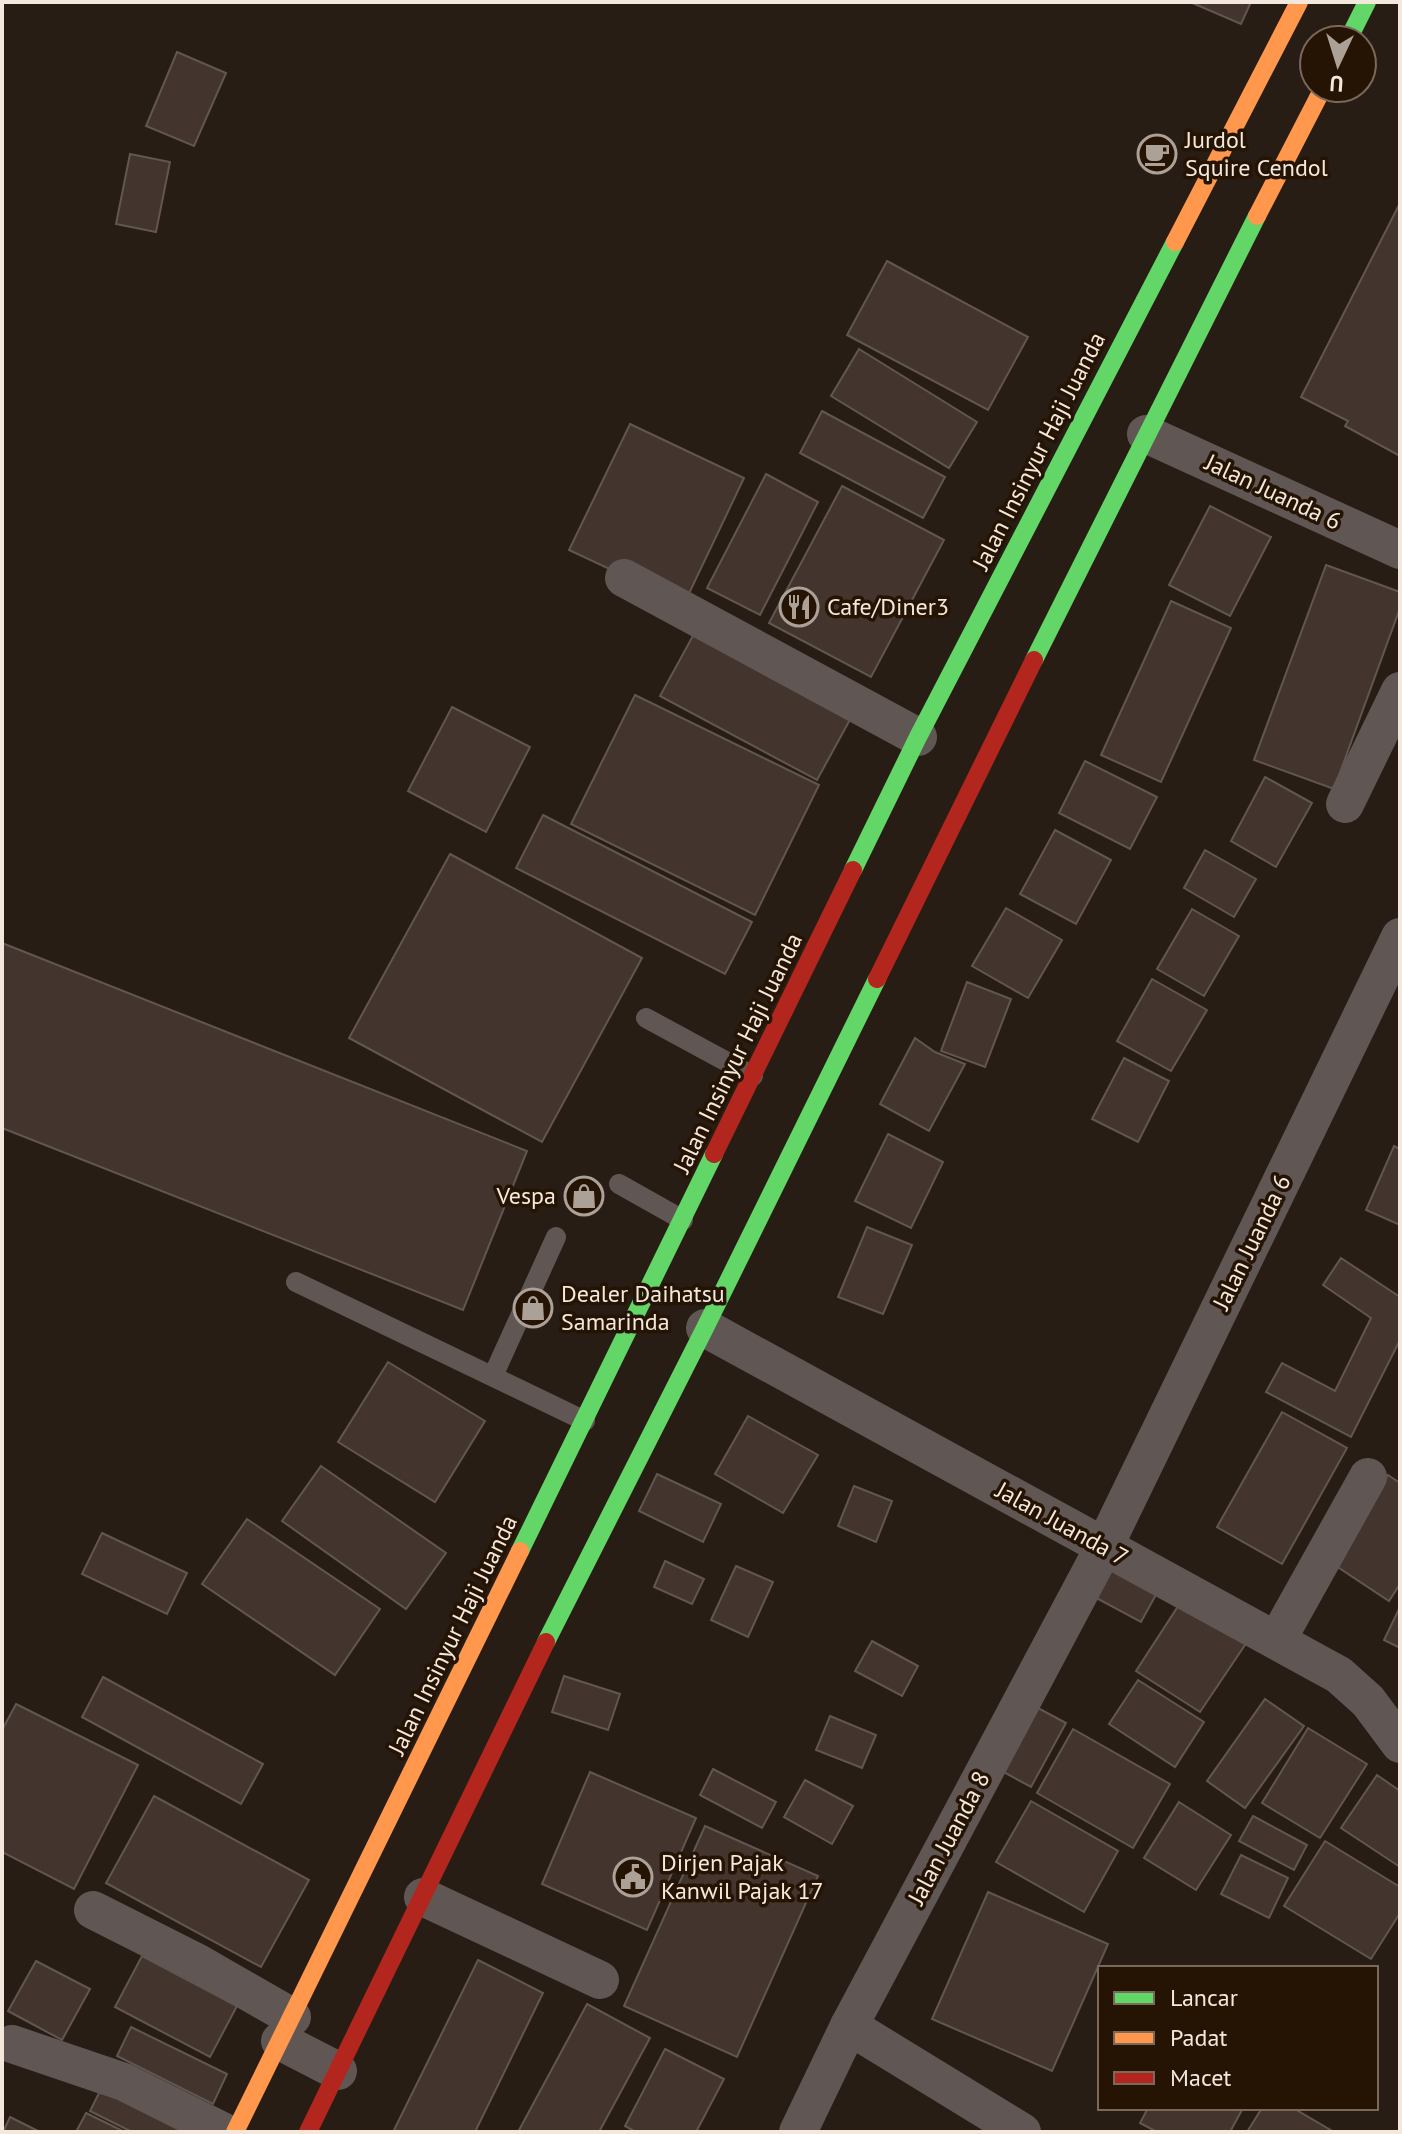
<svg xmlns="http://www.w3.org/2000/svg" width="1402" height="2134" font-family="'PT Sans',sans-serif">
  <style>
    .building { fill: #43352d; stroke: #615750; stroke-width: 2 }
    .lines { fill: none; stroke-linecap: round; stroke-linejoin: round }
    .lane { stroke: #605755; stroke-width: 20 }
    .street { stroke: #605755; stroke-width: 38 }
    .fast { stroke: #63d668; stroke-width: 18 }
    .slow { stroke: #ff974d; stroke-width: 18 }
    .jam { stroke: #b3261e; stroke-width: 18 }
    .labels { text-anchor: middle; stroke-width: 7; stroke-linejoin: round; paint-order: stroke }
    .poi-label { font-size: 24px; fill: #f4e8dd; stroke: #251404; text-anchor: start }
    .street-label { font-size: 24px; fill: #f4e8dd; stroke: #251404 }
  </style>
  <rect width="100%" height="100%" fill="#271d14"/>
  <g class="building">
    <polygon points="1190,2 1251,2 1241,24"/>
    <polygon points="177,52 226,73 194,146 146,126"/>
    <polygon points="130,154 170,162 156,232 116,224"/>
    <polygon points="1400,203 1400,456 1345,426 1348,421 1301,397"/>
    <polygon points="887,261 1028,337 988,410 847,335"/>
    <polygon points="859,349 977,422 949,468 831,396"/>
    <polygon points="822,411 945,477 923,518 800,453"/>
    <polygon points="630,424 744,478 684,604 569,550"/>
    <polygon points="766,474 818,502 760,615 707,588"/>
    <polygon points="842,486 944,540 871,677 769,623"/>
    <polygon points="1210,506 1271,537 1230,616 1169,585"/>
    <polygon points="1326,565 1400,592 1400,608 1334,789 1254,760"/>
    <polygon points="1171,601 1231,628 1161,782 1101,755"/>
    <polygon points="701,621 858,705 817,780 660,696"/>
    <polygon points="635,695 819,785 755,915 571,824"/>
    <polygon points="452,707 530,747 486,832 408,791"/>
    <polygon points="1085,761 1157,797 1130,849 1059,813"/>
    <polygon points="1265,777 1312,803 1276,867 1231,841"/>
    <polygon points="543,815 752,922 725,974 516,868"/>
    <polygon points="1055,830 1111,860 1076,924 1020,894"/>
    <polygon points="1205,850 1256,879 1234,917 1184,888"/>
    <polygon points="450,854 642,958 542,1142 349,1038"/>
    <polygon points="1006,908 1062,940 1028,998 972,966"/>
    <polygon points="1192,909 1239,936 1204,996 1157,969"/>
    <polygon points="2,943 527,1151 463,1310 2,1128"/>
    <polygon points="1152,979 1207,1010 1171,1071 1117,1041"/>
    <polygon points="967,982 1011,999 985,1067 941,1051"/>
    <polygon points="915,1038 935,1052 965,1064 929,1131 880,1104"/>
    <polygon points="1124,1058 1169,1081 1138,1142 1092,1119"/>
    <polygon points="888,1134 943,1162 911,1228 855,1201"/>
    <polygon points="1394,1146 1400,1149 1400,1225 1366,1210"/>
    <polygon points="867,1227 912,1245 883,1314 838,1297"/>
    <polygon points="1341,1258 1400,1297 1400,1340 1351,1437 1266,1392 1282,1363 1335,1391 1371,1318 1323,1285"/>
    <polygon points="388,1362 485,1421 435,1502 338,1442"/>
    <polygon points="1282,1412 1347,1448 1282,1564 1217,1527"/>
    <polygon points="748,1416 818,1455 783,1513 715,1474"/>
    <polygon points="321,1466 446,1553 406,1609 282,1521"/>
    <polygon points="657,1474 721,1504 703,1542 639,1511"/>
    <polygon points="1388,1475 1400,1483 1400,1584 1389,1601 1330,1562"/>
    <polygon points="854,1486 892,1501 876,1542 838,1526"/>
    <polygon points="247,1519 380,1609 335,1675 202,1584"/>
    <polygon points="102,1533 187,1573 167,1614 82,1574"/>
    <polygon points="1109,1553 1163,1582 1141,1622 1087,1593"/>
    <polygon points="665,1561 704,1579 692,1604 654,1587"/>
    <polygon points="736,1566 773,1582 748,1637 711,1620"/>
    <polygon points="1186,1594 1251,1636 1200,1712 1136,1671"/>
    <polygon points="1400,1607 1400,1648 1384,1640"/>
    <polygon points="872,1641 918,1666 902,1696 855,1671"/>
    <polygon points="564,1676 620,1694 608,1730 552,1712"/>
    <polygon points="103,1677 263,1764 241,1804 82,1717"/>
    <polygon points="1138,1680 1204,1722 1175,1767 1109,1724"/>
    <polygon points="1265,1699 1304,1726 1245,1808 1207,1781"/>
    <polygon points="16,1704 138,1765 74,1889 2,1852 2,1730"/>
    <polygon points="1036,1707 1066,1723 1031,1787 1000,1770"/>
    <polygon points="830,1716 876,1735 862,1768 816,1750"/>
    <polygon points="1308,1728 1367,1764 1320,1838 1262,1803"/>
    <polygon points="1073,1729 1170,1784 1133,1848 1037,1793"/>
    <polygon points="713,1769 776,1802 762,1828 700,1795"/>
    <polygon points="590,1772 696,1818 647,1930 542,1884"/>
    <polygon points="1377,1775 1400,1791 1400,1867 1341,1828"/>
    <polygon points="805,1780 853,1806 832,1844 784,1817"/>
    <polygon points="154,1796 309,1880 261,1967 106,1883"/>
    <polygon points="1031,1801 1118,1851 1084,1912 996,1862"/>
    <polygon points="1179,1802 1231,1835 1196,1890 1144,1858"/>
    <polygon points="1253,1816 1307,1845 1294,1870 1239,1841"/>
    <polygon points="705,1826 818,1876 737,2057 624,2006"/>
    <polygon points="1325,1841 1400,1887 1400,1913 1371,1959 1284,1906"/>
    <polygon points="1241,1855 1288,1878 1269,1918 1221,1894"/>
    <polygon points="988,1892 1108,1944 1052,2071 932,2019"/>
    <polygon points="142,1956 237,2006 210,2057 115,2007"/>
    <polygon points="478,1960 543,1993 475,2132 393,2132"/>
    <polygon points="36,1961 90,1989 62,2040 8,2011"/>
    <polygon points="587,2004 650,2038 599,2132 518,2132"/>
    <polygon points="131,2027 227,2074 213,2104 117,2056"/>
    <polygon points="665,2049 724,2079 696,2132 636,2132 625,2126"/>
    <polygon points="106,2079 186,2119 179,2132 132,2132 90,2111"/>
    <polygon points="1148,2108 1243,2108 1230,2132 1157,2132 1140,2123"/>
    <polygon points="1262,2108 1293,2108 1334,2132 1247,2132"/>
    <polygon points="86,2113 125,2132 76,2132"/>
    <polygon points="10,2117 40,2132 3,2132"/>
  </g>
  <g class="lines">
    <g class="lane">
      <polyline points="646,1018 753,1076"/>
      <polyline points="619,1184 683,1220"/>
      <polyline points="296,1282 585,1421"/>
      <polyline points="493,1376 556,1237"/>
    </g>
    <g class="street">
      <polyline points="1146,434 1400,550"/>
      <polyline points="624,578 918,737"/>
      <polyline points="1345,804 1400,691"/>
      <polyline points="705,1328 1339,1675 1368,1701 1400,1744"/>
      <polyline points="1277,1640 1368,1477"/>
      <polyline points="423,1897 600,1980"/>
      <polyline points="93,1910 198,1963 292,2017"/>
      <polyline points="849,2026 1022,2132"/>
      <polyline points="280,2041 338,2071"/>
      <polyline points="12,2044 124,2082 224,2132"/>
      <polyline points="798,2132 849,2026 1104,1547 1400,937"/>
    </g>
    <g class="fast">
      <polyline points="1348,40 1367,2"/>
      <polyline points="1034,660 1257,216"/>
      <polyline points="853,870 918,737 1175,242"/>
      <polyline points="520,1551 714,1154"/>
      <polyline points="546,1642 705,1328 877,979"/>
    </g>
    <g class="slow">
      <polyline points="1257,216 1323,88"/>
      <polyline points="1175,242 1299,2"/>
      <polyline points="235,2132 520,1551"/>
    </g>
    <g class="jam">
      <polyline points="877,979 1034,660"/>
      <polyline points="714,1154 853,870"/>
      <polyline points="308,2132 546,1642"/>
    </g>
  </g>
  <defs>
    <symbol id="cafe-ring" viewBox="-11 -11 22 22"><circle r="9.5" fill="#251404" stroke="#aca197" stroke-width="1.5"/><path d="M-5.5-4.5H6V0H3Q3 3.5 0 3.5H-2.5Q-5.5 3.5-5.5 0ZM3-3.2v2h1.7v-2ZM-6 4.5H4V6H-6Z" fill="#aca197"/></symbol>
    <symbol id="restaurant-ring" viewBox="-11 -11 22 22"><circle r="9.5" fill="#251404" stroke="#aca197" stroke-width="1.5"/><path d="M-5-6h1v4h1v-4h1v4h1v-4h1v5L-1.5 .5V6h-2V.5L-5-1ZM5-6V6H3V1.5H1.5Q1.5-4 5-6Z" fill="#aca197"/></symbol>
    <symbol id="shop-ring" viewBox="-11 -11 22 22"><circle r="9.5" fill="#251404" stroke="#aca197" stroke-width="1.5"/><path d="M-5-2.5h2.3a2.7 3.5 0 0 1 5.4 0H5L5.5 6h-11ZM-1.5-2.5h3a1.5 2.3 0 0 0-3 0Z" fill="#aca197"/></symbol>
    <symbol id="civic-ring" viewBox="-11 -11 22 22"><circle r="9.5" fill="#251404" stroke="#aca197" stroke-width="1.5"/><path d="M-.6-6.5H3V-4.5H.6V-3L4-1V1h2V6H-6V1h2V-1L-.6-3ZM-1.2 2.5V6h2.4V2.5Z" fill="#aca197"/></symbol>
  </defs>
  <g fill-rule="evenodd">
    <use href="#cafe-ring" x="1135" y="132" width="44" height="44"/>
    <use href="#restaurant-ring" x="777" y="585" width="44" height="44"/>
    <use href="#shop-ring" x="562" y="1174" width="44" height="44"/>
    <use href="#shop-ring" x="511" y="1286" width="44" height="44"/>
    <use href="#civic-ring" x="611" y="1855" width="44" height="44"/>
  </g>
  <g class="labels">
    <g class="poi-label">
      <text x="1185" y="148">Jurdol<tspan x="1185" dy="28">Squire Cendol</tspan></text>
      <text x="827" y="615">Cafe/Diner3</text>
      <text x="556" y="1204" text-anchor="end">Vespa</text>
      <text x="561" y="1302">Dealer Daihatsu<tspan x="561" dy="28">Samarinda</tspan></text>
      <text x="661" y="1871">Dirjen Pajak<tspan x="661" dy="28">Kanwil Pajak 17</tspan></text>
    </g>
    <g class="street-label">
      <text transform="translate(1039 451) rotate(-63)" y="8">Jalan Insinyur Haji Juanda</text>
      <text transform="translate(1273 492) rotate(25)" y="8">Jalan Juanda 6</text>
      <text transform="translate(738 1053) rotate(-64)" y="8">Jalan Insinyur Haji Juanda</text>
      <text transform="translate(1252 1242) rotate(-64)" y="8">Jalan Juanda 6</text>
      <text transform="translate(1062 1524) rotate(29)" y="8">Jalan Juanda 7</text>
      <text transform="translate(453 1635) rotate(-64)" y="8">Jalan Insinyur Haji Juanda</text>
      <text transform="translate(949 1838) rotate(-62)" y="8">Jalan Juanda 8</text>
    </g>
  </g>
  <rect width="1402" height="2134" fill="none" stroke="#f4e8dd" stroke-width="8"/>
  <rect x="1098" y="1966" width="280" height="144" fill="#251404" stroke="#78695b" stroke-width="2"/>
  <rect x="1114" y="1992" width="40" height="12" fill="#63d668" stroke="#78695b" stroke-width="2"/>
  <text x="1170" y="2006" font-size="24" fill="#f4e8dd">Lancar</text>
  <rect x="1114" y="2032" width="40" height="12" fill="#ff974d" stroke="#78695b" stroke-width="2"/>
  <text x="1170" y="2046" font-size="24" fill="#f4e8dd">Padat</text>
  <rect x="1114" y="2072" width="40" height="12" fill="#b3261e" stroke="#78695b" stroke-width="2"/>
  <text x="1170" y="2086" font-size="24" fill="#f4e8dd">Macet</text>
  <g transform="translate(1338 64) rotate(184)"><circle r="38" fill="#251404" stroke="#78695b" stroke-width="2"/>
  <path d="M0-6L14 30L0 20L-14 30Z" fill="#aca197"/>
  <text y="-12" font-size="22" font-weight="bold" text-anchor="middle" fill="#f4e8dd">U</text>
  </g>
</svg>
